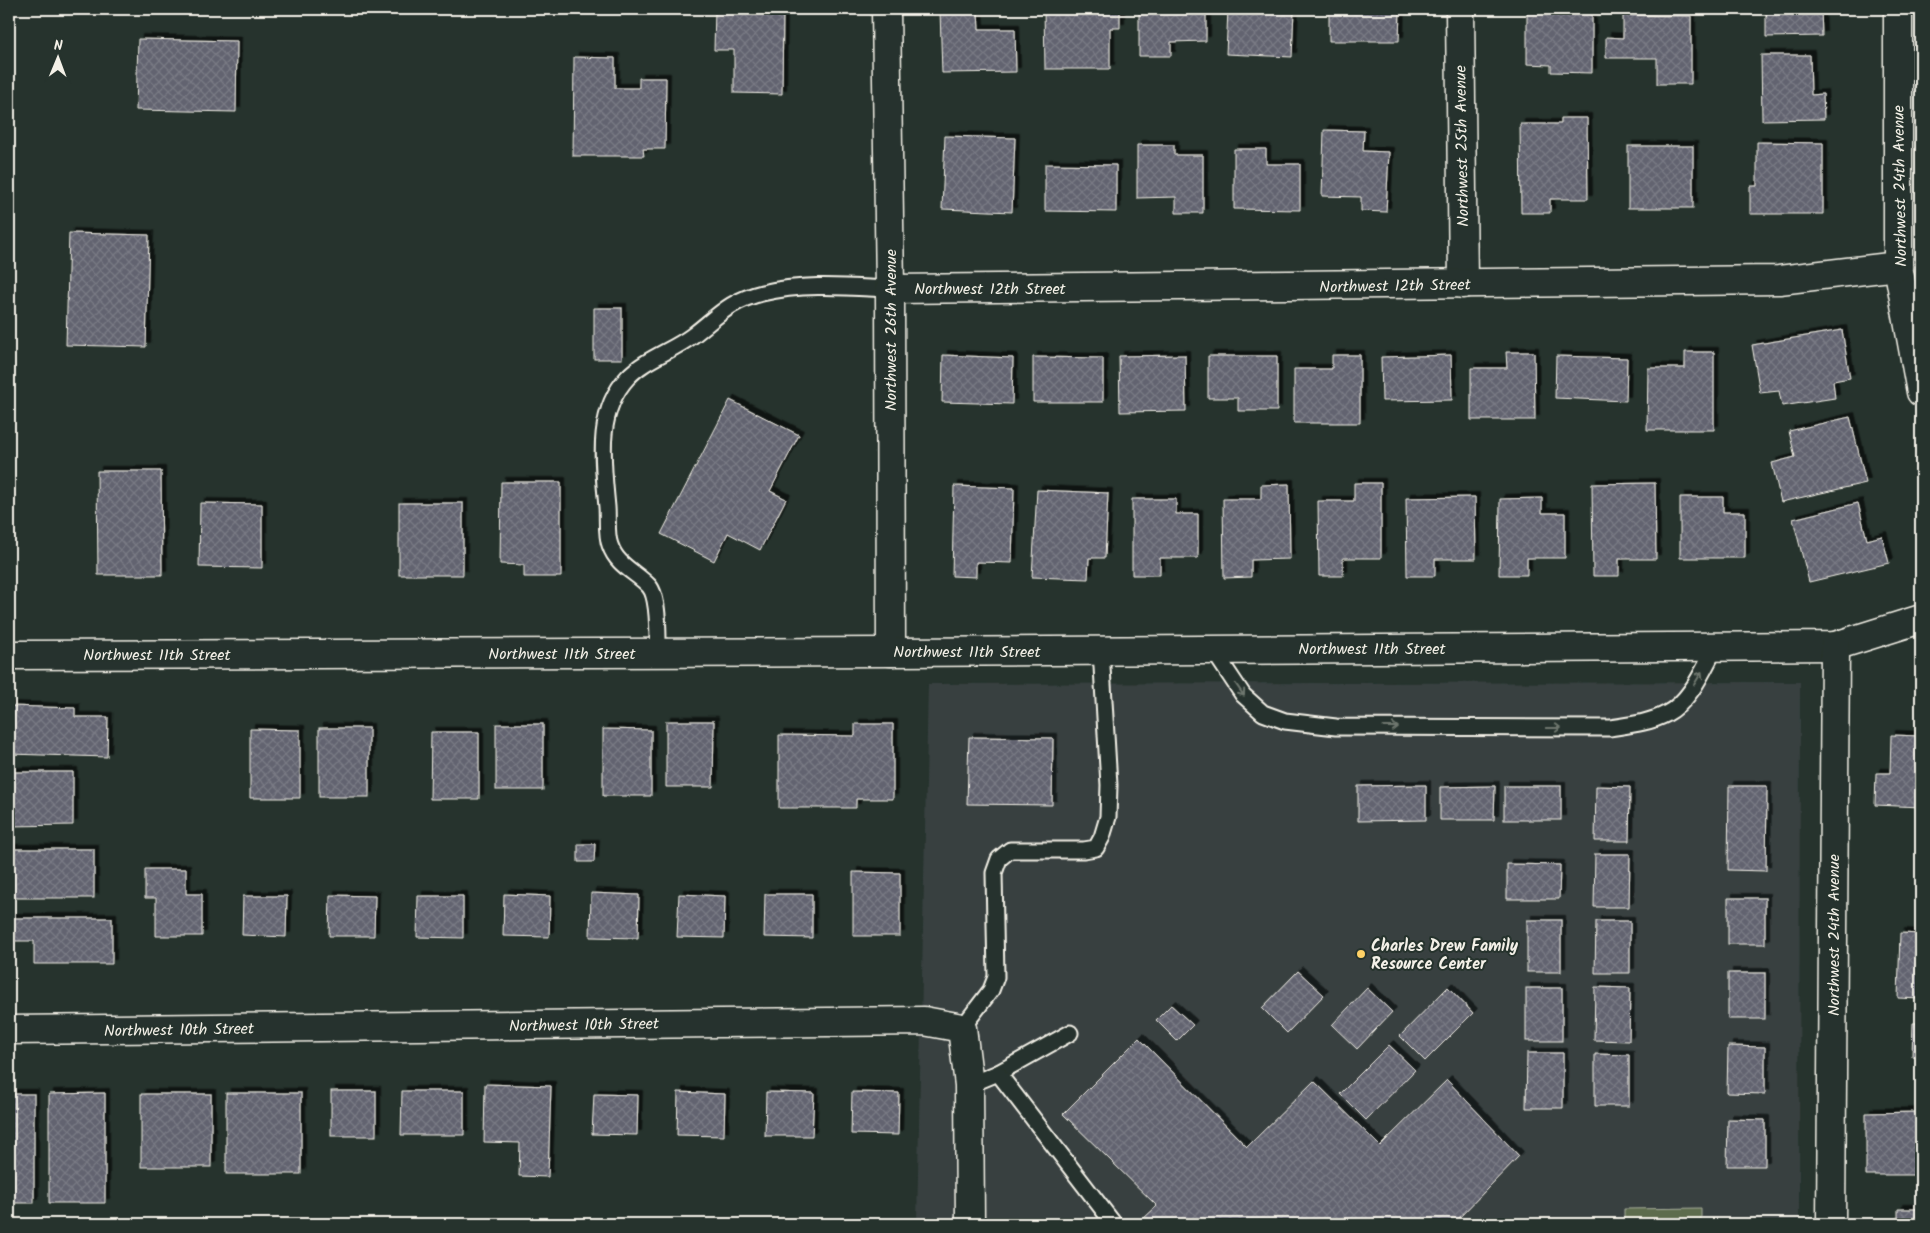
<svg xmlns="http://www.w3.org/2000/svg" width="1930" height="1233" font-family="Kalam,sans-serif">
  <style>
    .built { fill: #384141 }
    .green { fill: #5d6c4e; stroke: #a8ae9b }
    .building { fill: url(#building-cross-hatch); stroke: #f4f1e8; filter: url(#shadow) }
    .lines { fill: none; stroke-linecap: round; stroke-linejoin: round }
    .service-casing { stroke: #f4f1e8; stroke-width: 19 }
    .minor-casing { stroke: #f4f1e8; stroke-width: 31 }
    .service { stroke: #26332d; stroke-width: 15 }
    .minor { stroke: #26332d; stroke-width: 28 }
    .oneway { stroke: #6e766e }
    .poi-dot { fill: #ffd166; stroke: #26332d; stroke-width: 2 }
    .labels { text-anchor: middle; stroke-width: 4; stroke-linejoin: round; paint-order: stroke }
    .street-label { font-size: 16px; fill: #f4f1e8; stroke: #26332d }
    .poi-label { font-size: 16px; font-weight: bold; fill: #f4f1e8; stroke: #26332d; text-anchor: start }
  </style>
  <defs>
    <pattern id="building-cross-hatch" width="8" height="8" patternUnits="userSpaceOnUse" patternTransform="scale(1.25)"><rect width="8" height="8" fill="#626370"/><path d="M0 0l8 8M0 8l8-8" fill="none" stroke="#797a84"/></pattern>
    <filter id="shadow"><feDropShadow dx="4.5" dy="-4.5" stdDeviation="0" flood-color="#0009"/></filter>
  </defs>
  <rect width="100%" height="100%" fill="#26332d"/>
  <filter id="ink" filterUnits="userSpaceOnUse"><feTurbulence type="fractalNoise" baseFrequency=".02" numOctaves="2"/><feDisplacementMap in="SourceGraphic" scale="10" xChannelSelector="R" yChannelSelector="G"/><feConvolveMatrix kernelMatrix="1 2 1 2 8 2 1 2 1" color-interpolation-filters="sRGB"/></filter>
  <g filter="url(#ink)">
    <polygon class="built" points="1800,682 1799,1224 917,1224 928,684"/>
    <polygon class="green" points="1701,1208 1701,1224 1624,1224 1624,1209"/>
    <g class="building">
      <polygon points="715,9 783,10 782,94 734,93 734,50 714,50"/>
      <polygon points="1044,9 1120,9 1120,28 1110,28 1110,69 1045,69"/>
      <polygon points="1139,9 1206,9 1206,41 1171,42 1171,56 1139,56"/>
      <polygon points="1228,9 1294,9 1292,57 1226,54"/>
      <polygon points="1329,9 1400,9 1399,41 1329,41"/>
      <polygon points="1527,9 1554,9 1554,13 1592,13 1592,73 1551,72 1551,65 1527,64"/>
      <polygon points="1766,9 1821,9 1822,36 1766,37"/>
      <polygon points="940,11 978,11 979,29 1015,29 1016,72 942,73"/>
      <polygon points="1623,15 1691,16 1691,84 1657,84 1657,58 1606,58 1606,37 1623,38"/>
      <polygon points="138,39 237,41 236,112 136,110"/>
      <polygon points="1761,55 1810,55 1811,95 1823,94 1824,119 1762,120"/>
      <polygon points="574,57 615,58 615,88 639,88 639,78 666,78 665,149 643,149 644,156 573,156"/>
      <polygon points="1561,118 1587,118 1588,199 1550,199 1550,213 1521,213 1520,124 1561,124"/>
      <polygon points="1324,130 1364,131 1363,151 1389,152 1386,212 1361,211 1361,197 1322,196"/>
      <polygon points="945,136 1015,138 1012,212 942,209"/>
      <polygon points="1757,142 1823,143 1823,214 1750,214 1750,186 1757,186"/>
      <polygon points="1137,145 1174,145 1174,155 1203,155 1203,213 1176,213 1176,197 1137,198"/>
      <rect x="1628" y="146" width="65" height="62"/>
      <polygon points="1234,149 1266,149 1266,164 1300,164 1300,210 1234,209"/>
      <polygon points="1045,164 1116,165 1116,212 1045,211"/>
      <polygon points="69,233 149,235 146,347 66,345"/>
      <rect x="594" y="308" width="28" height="51"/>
      <polygon points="1842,330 1850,378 1833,381 1835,398 1782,406 1779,391 1760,393 1752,345"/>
      <polygon points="1506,352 1534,352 1535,420 1471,420 1471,368 1507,368"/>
      <polygon points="1685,352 1714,352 1714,430 1647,430 1648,368 1685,368"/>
      <polygon points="943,355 1013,358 1012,404 942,402"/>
      <polygon points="1185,355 1186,411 1120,412 1119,356"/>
      <polygon points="1332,355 1360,355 1360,423 1294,423 1294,369 1332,369"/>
      <polygon points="1451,355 1452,400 1382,401 1381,357"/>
      <polygon points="1208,356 1277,356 1277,411 1238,411 1238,398 1208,398"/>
      <polygon points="1556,356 1627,358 1626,401 1555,398"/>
      <polygon points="1033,357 1103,358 1103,402 1033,402"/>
      <polygon points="730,400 799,435 770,491 786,499 760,550 728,533 714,561 661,534"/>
      <polygon points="1850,417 1866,483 1781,502 1772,463 1795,457 1789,431"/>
      <polygon points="97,471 161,471 162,575 98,575"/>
      <polygon points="501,482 561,482 561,577 524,577 524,565 500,564"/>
      <polygon points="1354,483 1381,483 1381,558 1343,558 1343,576 1319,576 1318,501 1354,501"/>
      <polygon points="1655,483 1656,559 1619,559 1619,576 1593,576 1592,484"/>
      <polygon points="1289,484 1290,559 1251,560 1251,577 1224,578 1223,499 1261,499 1261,485"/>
      <polygon points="954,486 1014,488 1012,563 976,562 976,577 952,576"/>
      <polygon points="1037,490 1108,493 1105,558 1089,558 1088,579 1032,577"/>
      <polygon points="1475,497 1476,559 1435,559 1435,576 1407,576 1406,498"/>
      <polygon points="1680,497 1723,497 1723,512 1745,512 1745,558 1680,558"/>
      <polygon points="1542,498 1542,513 1565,513 1565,558 1527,558 1527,575 1499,575 1500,499"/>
      <polygon points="1132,499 1176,499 1176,514 1198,514 1198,558 1160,558 1160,575 1132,575"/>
      <polygon points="200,503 262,504 262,568 199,567"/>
      <rect x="399" y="503" width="64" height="72"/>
      <polygon points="1858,503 1867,540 1882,536 1889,563 1809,582 1793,519"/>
      <polygon points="9,706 75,708 75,717 108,717 107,757 9,754"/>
      <polygon points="666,721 714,721 713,787 666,787"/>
      <rect x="496" y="724" width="47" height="66"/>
      <polygon points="855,724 893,724 893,799 856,799 856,808 779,808 779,735 855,736"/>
      <rect x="319" y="728" width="50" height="69"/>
      <polygon points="250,729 300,730 300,798 250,798"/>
      <polygon points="603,729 651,730 651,796 603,796"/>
      <polygon points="431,732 479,732 479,799 430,799"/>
      <polygon points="1891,735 1921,736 1921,807 1875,805 1876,773 1890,773"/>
      <polygon points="969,737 1053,738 1052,805 967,804"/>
      <polygon points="9,772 73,772 73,825 9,826"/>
      <polygon points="1426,785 1426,820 1358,821 1358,786"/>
      <polygon points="1495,786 1494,820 1440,820 1440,787"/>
      <rect x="1504" y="786" width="57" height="34"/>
      <polygon points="1596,786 1630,787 1629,841 1595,841"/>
      <polygon points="1729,786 1767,786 1766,871 1728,870"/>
      <polygon points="578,844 595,844 594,862 578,862"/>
      <rect x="9" y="849" width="85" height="49"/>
      <polygon points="1595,854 1630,854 1629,907 1594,907"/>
      <polygon points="1507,864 1560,865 1559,899 1507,899"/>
      <polygon points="145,869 186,869 186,894 202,894 202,936 156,936 156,898 145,898"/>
      <polygon points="853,872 900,873 900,936 853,936"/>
      <polygon points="591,893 639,895 638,938 590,937"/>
      <polygon points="504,894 550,896 549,937 503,936"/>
      <polygon points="679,894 725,896 724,938 677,937"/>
      <polygon points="765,894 812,894 812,938 764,937"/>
      <polygon points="330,895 375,896 374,936 329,936"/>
      <polygon points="243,896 287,896 286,937 242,935"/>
      <polygon points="418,896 463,896 463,938 417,937"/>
      <rect x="1728" y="898" width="37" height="46"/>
      <polygon points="9,918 112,918 112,964 34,964 34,941 9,941"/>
      <rect x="1527" y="920" width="34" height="52"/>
      <polygon points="1596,921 1630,921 1630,973 1595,973"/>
      <polygon points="1900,933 1921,934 1921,999 1898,998"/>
      <polygon points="1298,971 1324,995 1287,1033 1262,1008"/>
      <rect x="1728" y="973" width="37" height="46"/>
      <polygon points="1448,987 1473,1013 1425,1061 1400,1036"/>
      <polygon points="1595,987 1630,988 1629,1041 1594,1040"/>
      <polygon points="1367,988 1392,1012 1357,1049 1332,1025"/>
      <rect x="1526" y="988" width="36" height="53"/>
      <polygon points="1171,1005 1193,1025 1177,1041 1156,1020"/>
      <polygon points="1913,1023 1921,1023 1921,1057 1912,1056"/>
      <polygon points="1139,1038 1247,1147 1314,1081 1380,1146 1447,1080 1519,1156 1455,1222 1458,1224 1148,1224 1143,1219 1157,1206 1063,1114"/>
      <polygon points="1389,1045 1415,1070 1366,1120 1340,1094"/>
      <polygon points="1728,1046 1765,1047 1765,1094 1727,1093"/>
      <polygon points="1527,1053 1563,1053 1563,1108 1526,1108"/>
      <polygon points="1595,1054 1629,1055 1629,1106 1595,1106"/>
      <polygon points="485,1084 551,1086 548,1177 519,1176 520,1143 484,1142"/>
      <rect x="331" y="1091" width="45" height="45"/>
      <polygon points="402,1091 464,1091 464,1135 401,1135"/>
      <polygon points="678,1092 725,1094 724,1136 677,1135"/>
      <polygon points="766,1092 814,1093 812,1136 765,1136"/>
      <polygon points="852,1092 899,1093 898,1135 851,1134"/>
      <polygon points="105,1093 105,1203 49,1203 49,1094"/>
      <rect x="226" y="1093" width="75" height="81"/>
      <rect x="9" y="1094" width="25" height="109"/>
      <rect x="141" y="1094" width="70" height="73"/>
      <polygon points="594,1094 638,1095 637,1135 592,1134"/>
      <polygon points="1921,1112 1921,1175 1866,1175 1866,1113"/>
      <polygon points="1728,1119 1765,1120 1765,1166 1727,1166"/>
      <polygon points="1919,1195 1921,1195 1921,1224 1898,1224 1898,1209 1920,1209"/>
    </g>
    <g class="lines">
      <defs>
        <g id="service">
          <path d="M1213,650L1243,695L1263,713L1285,721L1336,727L1610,728C1628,725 1649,723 1666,714C1691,701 1703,670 1716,646"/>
          <path d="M658,653C658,638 659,597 649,586C636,572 617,566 610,545C606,535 608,519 607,507C603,463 595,412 628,377C645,359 672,351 692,336C717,317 729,301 762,293C804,283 847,287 890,289"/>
          <polyline points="962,1028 991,990 996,977 994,873 999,859 1010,850 1084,850 1096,848 1102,837 1108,817 1109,785 1101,650"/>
          <polyline points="998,1073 1070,1033"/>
          <polyline points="969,1085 998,1073 1114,1224"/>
        </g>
        <g id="minor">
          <polyline points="886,9 890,289 891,652"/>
          <polyline points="1460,9 1463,284"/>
          <polyline points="1898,9 1898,266 1921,392"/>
          <polyline points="890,289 1779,280 1898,266"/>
          <polyline points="9,655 891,652 1835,646 1921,619"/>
          <polyline points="9,1030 924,1021 962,1028 969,1085 970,1224"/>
          <polyline points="1831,1224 1835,646"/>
        </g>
      </defs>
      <use href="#service" class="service-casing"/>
      <use href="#minor" class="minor-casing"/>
      <use href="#service" class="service"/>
      <use href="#minor" class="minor"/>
    </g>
    <defs><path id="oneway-shaft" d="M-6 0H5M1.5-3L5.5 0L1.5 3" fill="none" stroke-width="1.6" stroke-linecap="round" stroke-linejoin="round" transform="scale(1.25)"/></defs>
    <g class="oneway">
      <use href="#oneway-shaft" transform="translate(1698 678) rotate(-59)"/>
      <use href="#oneway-shaft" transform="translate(1240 690) rotate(55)"/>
      <use href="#oneway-shaft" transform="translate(1391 727)"/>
      <use href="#oneway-shaft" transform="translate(1554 728)"/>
    </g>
  </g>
  <circle class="poi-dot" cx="1361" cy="954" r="5"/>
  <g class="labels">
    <g class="street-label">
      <text transform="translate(1461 146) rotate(-91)" y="6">Northwest 25th Avenue</text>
      <text transform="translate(1899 186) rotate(-91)" y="6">Northwest 24th Avenue</text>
      <text transform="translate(1395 285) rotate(-1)" y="6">Northwest 12th Street</text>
      <text x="990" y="294">Northwest 12th Street</text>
      <text transform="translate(890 330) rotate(-90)" y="6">Northwest 26th Avenue</text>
      <text x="1372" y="654">Northwest 11th Street</text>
      <text x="967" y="657">Northwest 11th Street</text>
      <text x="562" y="659">Northwest 11th Street</text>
      <text x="157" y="660">Northwest 11th Street</text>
      <text transform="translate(1833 935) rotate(-90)" y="6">Northwest 24th Avenue</text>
      <text transform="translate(584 1024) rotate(-1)" y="6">Northwest 10th Street</text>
      <text transform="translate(179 1029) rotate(-1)" y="6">Northwest 10th Street</text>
    </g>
    <g class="poi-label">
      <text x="1371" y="951">Charles Drew Family<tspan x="1371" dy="18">Resource Center</tspan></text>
    </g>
  </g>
  <rect width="1930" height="1233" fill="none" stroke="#26332d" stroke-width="30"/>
  <rect x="15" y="15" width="1900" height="1203" fill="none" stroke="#f4f1e8" stroke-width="2" filter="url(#ink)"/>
  <g transform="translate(58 58) rotate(1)" stroke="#26332d" stroke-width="4" paint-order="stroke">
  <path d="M0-4L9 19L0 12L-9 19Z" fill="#f4f1e8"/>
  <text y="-8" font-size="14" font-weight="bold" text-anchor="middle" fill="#f4f1e8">N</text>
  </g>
</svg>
